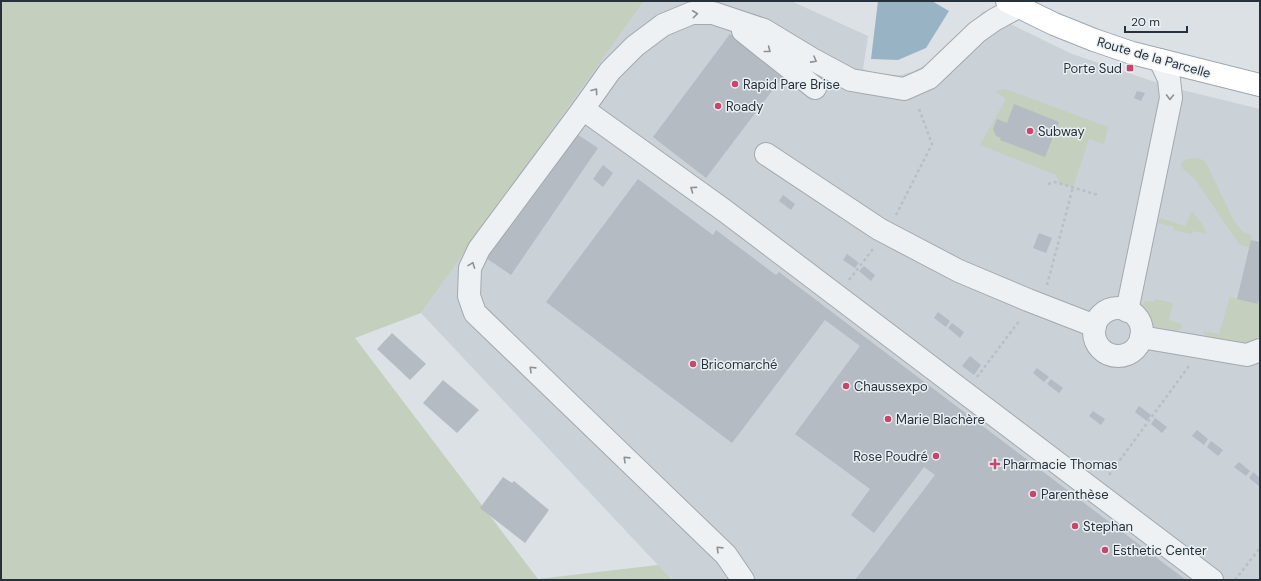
<svg xmlns="http://www.w3.org/2000/svg" width="1261" height="581" font-family="'DM Sans',sans-serif">
  <style>
    .built { fill: #cad1d7 }
    .green { fill: #c4cfbd }
    .water { fill: #98b4c4 }
    .building { fill: #b4bbc2 }
    .lines { fill: none; stroke-linecap: round; stroke-linejoin: round }
    .minor-casing { stroke: #a2a9af; stroke-width: 24 }
    .major-casing { stroke: #9ca7b0; stroke-width: 24 }
    .path { stroke: #babfc4; stroke-width: 2.5; stroke-dasharray: 3 3; stroke-linecap: butt }
    .minor { stroke: #eef1f4; stroke-width: 22 }
    .major { stroke: #fff; stroke-width: 22 }
    .oneway { stroke: #8a9198 }
    .poi-dot { fill: #c6466c; stroke: #ebf0f3; stroke-width: 1.5 }
    .labels { text-anchor: middle; stroke-width: 3; stroke-linejoin: round; paint-order: stroke }
    .street-label { font-size: 13px; fill: #27313b; stroke: #ebf0f3 }
    .poi-label { font-size: 13px; fill: #27313b; stroke: #ebf0f3; text-anchor: start }
  </style>
  <rect width="100%" height="100%" fill="#dce1e5"/>
  <polygon class="built" points="644,1 791,1 868,36 863,69 876,74 901,75 914,71 927,64 984,11 1072,54 1170,87 1260,109 1260,580 672,580 421,313"/>
  <g class="green">
    <polygon points="1,1 644,1 421,313 355,338 538,579 658,565 672,580 1,580"/>
    <polygon points="1005,89 1108,127 1104,144 1089,139 1073,187 1059,183 1056,175 980,145 1006,99 995,91"/>
    <polygon points="1198,158 1205,161 1234,221 1243,232 1252,236 1249,248 1239,244 1195,179 1182,168 1181,163 1187,159"/>
    <polygon points="1192,211 1202,224 1207,234 1193,231 1191,234 1173,230 1174,227 1158,223 1160,218 1185,226"/>
    <path d="M1230,297L1260,304V337C1243,348 1224,342 1206,338L1203,331L1219,334Z"/>
    <polygon points="1155,299 1173,303 1169,320 1181,324 1182,328 1175,332 1152,326 1144,313 1140,311 1141,305 1146,301 1154,302"/>
  </g>
  <polygon class="water" points="878,1 932,1 949,11 926,48 898,60 871,59"/>
  <g class="building">
    <polygon points="730,34 784,75 706,178 653,137"/>
    <polygon points="1137,91 1145,93 1141,101 1134,98"/>
    <polygon points="1014,104 1059,122 1045,157 1000,140 1001,138 996,136 993,129 997,119 1007,123"/>
    <polygon points="572,131 598,148 511,275 486,258"/>
    <polygon points="603,165 613,173 603,187 593,179"/>
    <polygon points="638,179 713,235 716,230 776,275 779,272 1186,580 855,580 935,475 924,467 874,533 851,515 870,489 795,434 860,346 825,320 732,443 546,302"/>
    <polygon points="783,195 795,204 791,210 779,201"/>
    <polygon points="1039,233 1052,238 1046,253 1033,248"/>
    <polygon points="1251,240 1260,242 1260,295 1258,304 1237,299"/>
    <polygon points="847,254 859,263 855,268 843,260"/>
    <polygon points="864,266 875,275 871,281 859,271"/>
    <polygon points="938,312 950,321 946,327 934,318"/>
    <polygon points="952,323 964,332 960,338 948,328"/>
    <polygon points="392,333 426,364 410,380 377,349"/>
    <polygon points="970,356 981,365 974,375 962,366"/>
    <polygon points="1037,368 1049,377 1044,382 1033,373"/>
    <polygon points="1051,379 1063,388 1059,393 1047,384"/>
    <polygon points="443,380 479,410 457,433 423,403"/>
    <polygon points="1139,406 1151,415 1147,421 1135,412"/>
    <polygon points="1093,411 1105,419 1101,425 1089,416"/>
    <polygon points="1155,418 1167,427 1162,433 1151,424"/>
    <polygon points="1197,430 1208,439 1204,445 1192,436"/>
    <polygon points="1211,441 1223,450 1218,456 1207,447"/>
    <polygon points="1239,462 1250,471 1246,476 1234,467"/>
    <polygon points="1253,472 1260,478 1260,487 1249,478"/>
    <polygon points="503,477 512,483 514,481 549,510 525,543 480,508"/>
  </g>
  <g class="lines">
    <defs>
      <g id="minor">
        <polyline points="1018,7 994,20 977,32 929,78 904,89 851,80 812,59 764,30 713,13 692,13 663,25 635,46 610,71 583,109 725,211 1212,580"/>
        <polyline points="743,31 815,88"/>
        <polyline points="583,109 479,249 470,268 469,296 475,313 726,555 743,580"/>
        <polyline points="766,154 879,229 959,271 1028,300 1095,326"/>
        <circle cx="1118" cy="332" r="24"/>
        <polyline points="1127,311 1171,98 1169,79 1160,60"/>
        <polyline points="1141,337 1247,355 1260,350"/>
      </g>
      <polyline id="major" points="1007,1 1054,24 1094,40 1132,53 1260,85"/>
    </defs>
    <use href="#minor" class="minor-casing"/>
    <use href="#major" class="major-casing"/>
    <g class="path">
      <polyline points="1048,184 1055,182 1098,195"/>
      <polyline points="896,215 932,144 918,106"/>
      <polyline points="849,280 873,249"/>
      <polyline points="1047,285 1073,187"/>
      <polyline points="977,377 1020,320"/>
      <polyline points="1109,475 1189,366"/>
      <polyline points="1235,580 1260,548"/>
    </g>
    <use href="#minor" class="minor"/>
    <use href="#major" class="major"/>
  </g>
  <defs><path id="oneway-chevron" d="M-2-3.5L2.5 0L-2 3.5" fill="none" stroke-width="1.6" stroke-linecap="round" stroke-linejoin="round"/></defs>
  <g class="oneway">
    <use href="#oneway-chevron" transform="translate(695 14) rotate(-6)"/>
    <use href="#oneway-chevron" transform="translate(768 50) rotate(38)"/>
    <use href="#oneway-chevron" transform="translate(814 60) rotate(29)"/>
    <use href="#oneway-chevron" transform="translate(595 91) rotate(-54)"/>
    <use href="#oneway-chevron" transform="translate(1170 97) rotate(91)"/>
    <use href="#oneway-chevron" transform="translate(693 189) rotate(-144)"/>
    <use href="#oneway-chevron" transform="translate(472 265) rotate(-69)"/>
    <use href="#oneway-chevron" transform="translate(532 369) rotate(-136)"/>
    <use href="#oneway-chevron" transform="translate(626 459) rotate(-136)"/>
    <use href="#oneway-chevron" transform="translate(719 549) rotate(-136)"/>
  </g>
  <g class="poi-dot">
    <rect x="1126" y="64" width="8" height="8" rx="2"/>
    <circle cx="735" cy="84" r="4"/>
    <circle cx="718" cy="106" r="4"/>
    <circle cx="1030" cy="131" r="4"/>
    <circle cx="693" cy="364" r="4"/>
    <circle cx="846" cy="386" r="4"/>
    <circle cx="888" cy="419" r="4"/>
    <circle cx="936" cy="456" r="4"/>
    <path d="M993 458h4v4h4v4h-4v4h-4v-4h-4v-4h4z"/>
    <circle cx="1033" cy="494" r="4"/>
    <circle cx="1075" cy="526" r="4"/>
    <circle cx="1105" cy="550" r="4"/>
  </g>
  <g class="labels">
    <g class="street-label">
      <text transform="translate(1154 57) rotate(16)" y="5">Route de la Parcelle</text>
    </g>
    <g class="poi-label">
      <text x="1122" y="73" text-anchor="end">Porte Sud</text>
      <text x="743" y="89">Rapid Pare Brise</text>
      <text x="726" y="111">Roady</text>
      <text x="1038" y="136">Subway</text>
      <text x="701" y="369">Bricomarché</text>
      <text x="854" y="391">Chaussexpo</text>
      <text x="896" y="424">Marie Blachère</text>
      <text x="928" y="461" text-anchor="end">Rose Poudré</text>
      <text x="1003" y="469">Pharmacie Thomas</text>
      <text x="1041" y="499">Parenthèse</text>
      <text x="1083" y="531">Stephan</text>
      <text x="1113" y="555">Esthetic Center</text>
    </g>
  </g>
  <rect width="1261" height="581" fill="none" stroke="#27313b" stroke-width="4"/>
  <path d="M1125 26v6h62v-6" fill="none" stroke="#27313b" stroke-width="2"/>
  <text x="1131" y="26" font-size="12" fill="#27313b" stroke="#ebf0f3" stroke-width="3" paint-order="stroke">20 m</text>
</svg>
